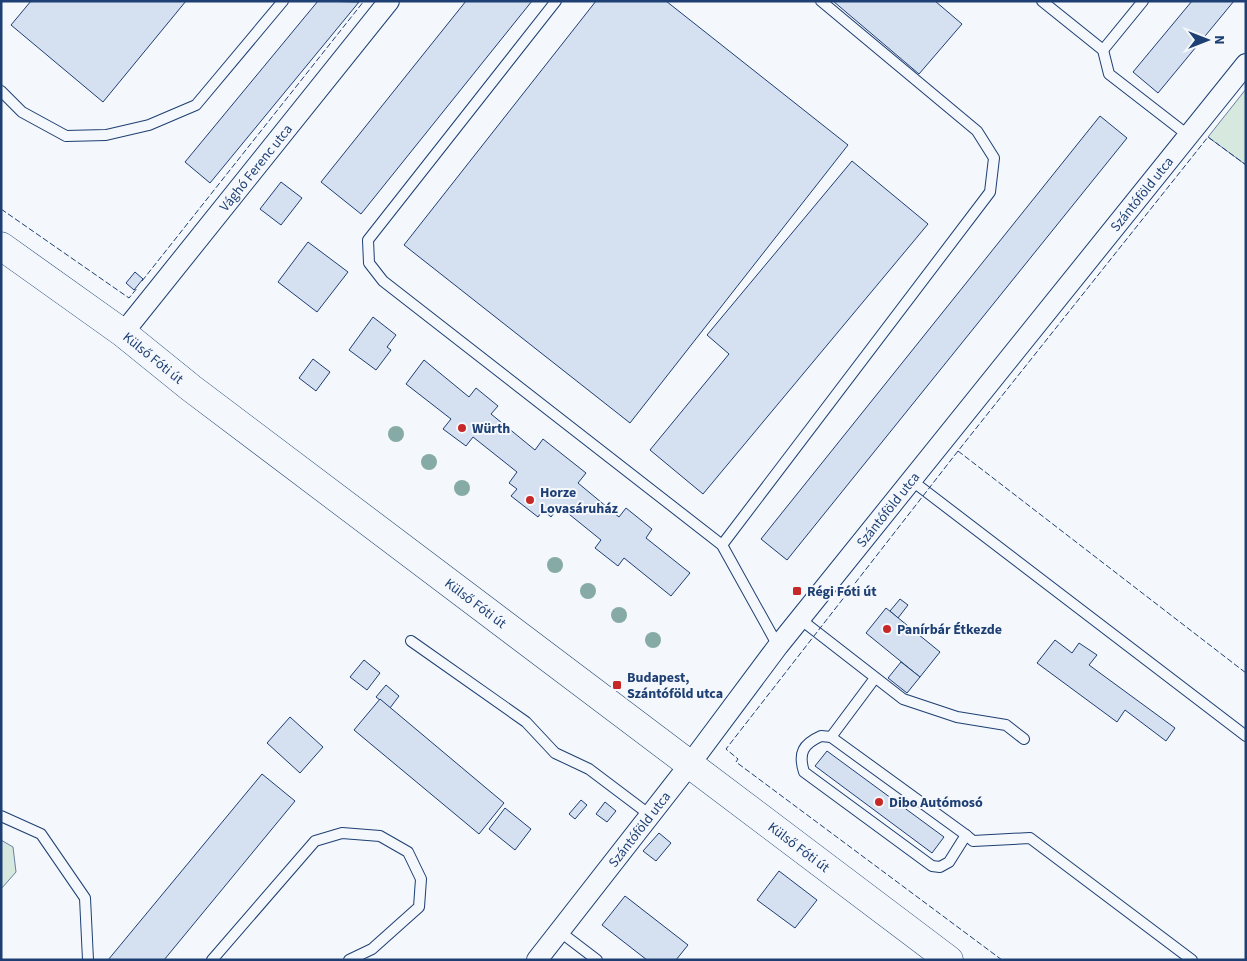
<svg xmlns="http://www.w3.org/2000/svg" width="1247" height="961" font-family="'Source Sans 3',sans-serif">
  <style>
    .green { fill: #d7e8df; stroke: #687fa3 }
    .building { fill: #d5e0f0; stroke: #1d3f73 }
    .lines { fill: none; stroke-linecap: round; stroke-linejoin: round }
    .lane-casing { stroke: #1d3f73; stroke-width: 12 }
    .street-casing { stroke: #1d3f73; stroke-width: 22 }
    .secondary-casing { stroke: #1d3f73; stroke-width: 29 }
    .lane { stroke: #f4f7fb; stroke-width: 10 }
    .street { stroke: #f4f7fb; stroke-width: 20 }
    .secondary { stroke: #f4f7fb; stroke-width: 28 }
    .fence { stroke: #1d3f73; stroke-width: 1; stroke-dasharray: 6 2.5; stroke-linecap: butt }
    .tree { fill: #86aba6 }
    .poi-dot { fill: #c62828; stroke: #f4f7fb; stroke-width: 2 }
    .labels { text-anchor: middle; stroke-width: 4; stroke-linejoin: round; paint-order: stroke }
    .street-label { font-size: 14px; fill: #1d3f73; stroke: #f4f7fb }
    .poi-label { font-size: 14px; font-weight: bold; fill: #1d3f73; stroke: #f4f7fb; text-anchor: start }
  </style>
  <rect width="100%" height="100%" fill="#f4f7fb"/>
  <g class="green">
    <polygon points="1246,89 1246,165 1208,137"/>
    <polygon points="1,840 13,847 16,872 1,889"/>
  </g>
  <g class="building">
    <polygon points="31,1 186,1 103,102 11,25"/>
    <polygon points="318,1 359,2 210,183 185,162"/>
    <polygon points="466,1 532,1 361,214 321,182"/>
    <polygon points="596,1 666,1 848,145 630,423 404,245"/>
    <polygon points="833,1 935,1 962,24 919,74"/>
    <polygon points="1192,1 1234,1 1158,93 1133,72"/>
    <polygon points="1100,116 1127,138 787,560 761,539"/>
    <polygon points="852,161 928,224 703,494 650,450 729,354 707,335"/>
    <polygon points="281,182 302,198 281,225 260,209"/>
    <polygon points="308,242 348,272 317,312 278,282"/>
    <polygon points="135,272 143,279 134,290 126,283"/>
    <polygon points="373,317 396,335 387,347 391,350 376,370 349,350"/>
    <polygon points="313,359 330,372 316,391 299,378"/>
    <polygon points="424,360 469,397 476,388 498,406 491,414 535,450 543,439 586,473 578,483 619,517 626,508 652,529 646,538 690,573 671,596 624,558 618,566 595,548 601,540 559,506 551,517 543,510 538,517 511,496 517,489 509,483 517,472 473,437 466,446 443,429 451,419 406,384"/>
    <polygon points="900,599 908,605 898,618 890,611"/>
    <polygon points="886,608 940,652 920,677 866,633"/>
    <polygon points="1055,640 1072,653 1079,643 1097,655 1089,665 1175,728 1166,741 1125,710 1117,722 1037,663"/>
    <polygon points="364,660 380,673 367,690 350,677"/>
    <polygon points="901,662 920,677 907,693 888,678"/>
    <polygon points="386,685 399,696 390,708 376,697"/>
    <polygon points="380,699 504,803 479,834 354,730"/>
    <polygon points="290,717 323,747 300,773 267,743"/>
    <polygon points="827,751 944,837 932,853 815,766"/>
    <polygon points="262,774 295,801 164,960 108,960"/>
    <polygon points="581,800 587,805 575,819 569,814"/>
    <polygon points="605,802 616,811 607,822 596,814"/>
    <polygon points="505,808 531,829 515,850 489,829"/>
    <polygon points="659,833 671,843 656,861 643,851"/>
    <polygon points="779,871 817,900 795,928 757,900"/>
    <polygon points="625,896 688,945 676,960 647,960 602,925"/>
  </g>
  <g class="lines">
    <defs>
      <g id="lane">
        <polyline points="556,1 368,240 369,263 383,281 722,545 778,646"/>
        <polyline points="1042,1 1103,50 1109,74 1189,136"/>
        <polyline points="1103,50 1143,1"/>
        <polyline points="1,91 22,112 66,136 106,135 149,125 196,105 283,1"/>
        <polyline points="911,480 1246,736"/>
        <polyline points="722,545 990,192 994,158 977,131 821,1"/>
        <polyline points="800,619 903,699 957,717 1006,725 1024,739"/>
        <polyline points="411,641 526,722 555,753 589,769 650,815"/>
        <path d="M821,736L831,737L966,835L949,862L940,867L932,866L804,772C798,753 803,744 821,736Z"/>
        <polyline points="831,737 875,678"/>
        <polyline points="1,816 41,834 85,898 88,960"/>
        <polyline points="966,835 973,841 1030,838 1192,960"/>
        <polyline points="559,931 597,960"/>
        <polyline points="212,960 315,841 342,833 380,836 408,852 421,879 419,907 372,949 349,960"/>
      </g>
      <g id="street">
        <path id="s1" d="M123,333L389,1"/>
        <path id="s2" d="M537,960L690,764L778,646L1246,64"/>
      </g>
      <g id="secondary">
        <path id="s3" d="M1,246L123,333L191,388L949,960"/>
      </g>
    </defs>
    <use href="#lane" class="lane-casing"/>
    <use href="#street" class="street-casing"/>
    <use href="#secondary" class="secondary-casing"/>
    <use href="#lane" class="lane"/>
    <use href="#street" class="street"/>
    <use href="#secondary" class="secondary"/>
    <g class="fence">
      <polyline points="1,209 129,298 138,287"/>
      <polyline points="142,281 364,1"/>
      <polyline points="958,451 1246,673"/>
      <polyline points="1002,960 736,762 738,759 726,749 958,451 1208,137 1246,165"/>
    </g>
  </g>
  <g class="tree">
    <circle cx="396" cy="434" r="8"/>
    <circle cx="429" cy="462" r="8"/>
    <circle cx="462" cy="488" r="8"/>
    <circle cx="555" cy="565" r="8"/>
    <circle cx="588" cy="591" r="8"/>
    <circle cx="619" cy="615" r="8"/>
    <circle cx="653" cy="640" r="8"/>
  </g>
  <g class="poi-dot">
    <circle cx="462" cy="428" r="5"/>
    <circle cx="530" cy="500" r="5"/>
    <rect x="792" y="586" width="10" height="10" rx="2.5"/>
    <circle cx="887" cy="629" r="5"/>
    <rect x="612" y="680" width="10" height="10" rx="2.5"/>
    <circle cx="879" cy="802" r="5"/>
  </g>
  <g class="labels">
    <g class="street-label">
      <text dy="5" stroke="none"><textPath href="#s1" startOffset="212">Vághó Ferenc utca</textPath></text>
      <text dy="5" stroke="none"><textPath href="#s2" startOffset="976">Szántóföld utca</textPath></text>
      <text dy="5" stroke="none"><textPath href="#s3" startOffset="189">Külső Fóti út</textPath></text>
      <text dy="5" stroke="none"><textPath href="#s2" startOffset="571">Szántóföld utca</textPath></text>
      <text dy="5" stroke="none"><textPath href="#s3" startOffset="594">Külső Fóti út</textPath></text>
      <text dy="5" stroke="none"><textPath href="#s2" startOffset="166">Szántóföld utca</textPath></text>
      <text dy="5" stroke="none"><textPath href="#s3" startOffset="999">Külső Fóti út</textPath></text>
    </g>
    <g class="poi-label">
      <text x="472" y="433">Würth</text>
      <text x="540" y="497">Horze<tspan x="540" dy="16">Lovasáruház</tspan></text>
      <text x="807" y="596">Régi Fóti út</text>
      <text x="897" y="634">Panírbár Étkezde</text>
      <text x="627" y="682">Budapest,<tspan x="627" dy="16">Szántóföld utca</tspan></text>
      <text x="889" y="807">Dibo Autómosó</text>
    </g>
  </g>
  <rect width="1247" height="961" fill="none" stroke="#1d3f73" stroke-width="5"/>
  <g transform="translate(1207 40) rotate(90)" stroke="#f4f7fb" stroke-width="4" paint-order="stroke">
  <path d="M0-4L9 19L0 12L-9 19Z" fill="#1d3f73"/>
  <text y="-8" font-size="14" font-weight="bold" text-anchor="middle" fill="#1d3f73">N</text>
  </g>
</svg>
